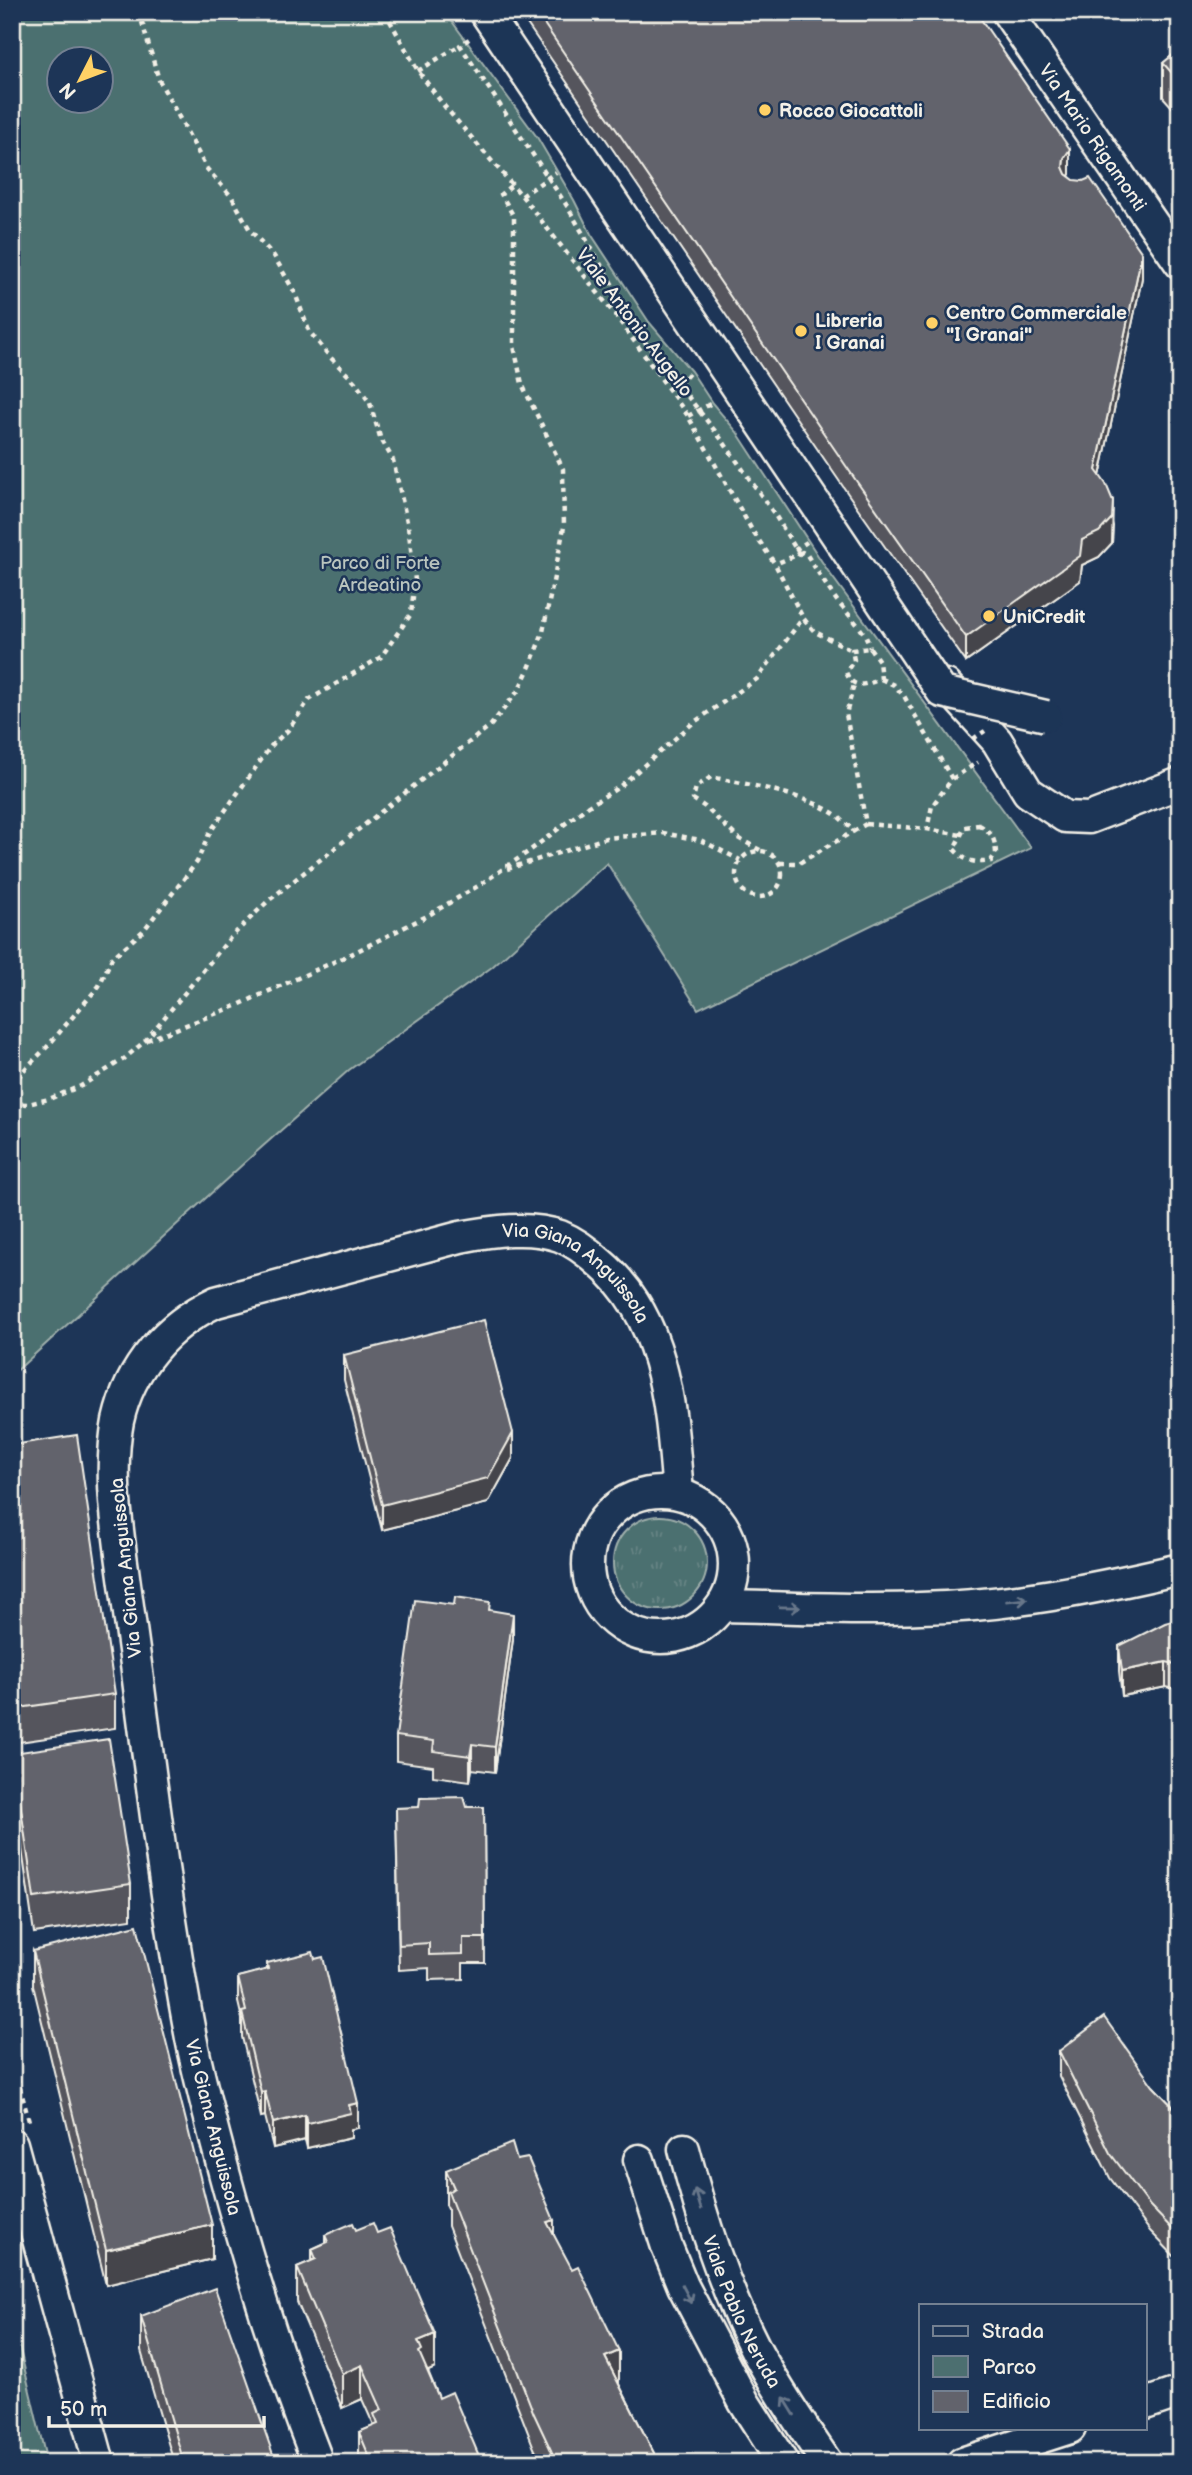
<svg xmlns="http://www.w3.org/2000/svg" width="1192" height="2475" font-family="'Balsamiq Sans',sans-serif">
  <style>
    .grass { fill: url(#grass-tufts); stroke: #a0b0ac; stroke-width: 2 }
    .park { fill: #4c6f70; stroke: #a0b0ac; stroke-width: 2; fill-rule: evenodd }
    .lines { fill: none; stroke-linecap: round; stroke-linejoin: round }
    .minor-casing { stroke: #f4f1e8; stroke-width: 35 }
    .path { stroke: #f4f1e8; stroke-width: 4.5; stroke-dasharray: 5 5; stroke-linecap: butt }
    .minor { stroke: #1d3557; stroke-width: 30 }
    .minor-bridge-casing { stroke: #f4f1e8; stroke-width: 35; stroke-linecap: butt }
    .path-bridge { stroke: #f4f1e8; stroke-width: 4.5; stroke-dasharray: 5 5; stroke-linecap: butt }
    .minor-bridge { stroke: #1d3557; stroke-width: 30 }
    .wall { fill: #54555d; stroke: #f4f1e8; stroke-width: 2 }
    .shaded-wall { fill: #45454c; stroke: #f4f1e8; stroke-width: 2 }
    .building { fill: #62636c; stroke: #f4f1e8; stroke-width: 2 }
    .oneway { stroke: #68778a }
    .poi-dot { fill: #ffd166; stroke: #1d3557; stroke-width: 2.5 }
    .labels { text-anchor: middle; stroke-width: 5; stroke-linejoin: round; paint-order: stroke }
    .poi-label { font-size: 19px; font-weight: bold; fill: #f4f1e8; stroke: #1d3557; text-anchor: start }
    .street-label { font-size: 19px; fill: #f4f1e8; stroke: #1d3557 }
    .park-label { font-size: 19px; fill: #b9c4be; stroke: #1d3557 }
  </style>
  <defs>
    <pattern id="grass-tufts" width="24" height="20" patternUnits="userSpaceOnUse" patternTransform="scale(1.75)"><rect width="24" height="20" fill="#4c6f70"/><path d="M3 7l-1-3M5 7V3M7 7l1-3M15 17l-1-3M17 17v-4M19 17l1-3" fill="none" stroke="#668484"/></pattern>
  </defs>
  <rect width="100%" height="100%" fill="#1d3557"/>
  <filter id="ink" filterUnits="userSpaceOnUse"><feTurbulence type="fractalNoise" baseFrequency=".0143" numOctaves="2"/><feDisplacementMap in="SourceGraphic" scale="14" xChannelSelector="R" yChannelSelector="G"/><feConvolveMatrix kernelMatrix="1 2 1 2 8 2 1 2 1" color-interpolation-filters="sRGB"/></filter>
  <g filter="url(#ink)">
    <circle class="grass" cx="660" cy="1563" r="47"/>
    <g class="park">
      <path d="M12,12H445L537,137L574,200L591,234L649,322L691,371L712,403L737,432L828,571L1031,848L698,1009L607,863L492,967L349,1070L253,1155L12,1375ZM60,60H102V102H60Z"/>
      <polygon points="12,2316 47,2463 12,2463"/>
    </g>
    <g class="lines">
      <defs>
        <g id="minor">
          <path id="s1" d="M1007,12L1180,263"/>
          <polyline points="946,685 997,741 1028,792 1065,817 1089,818 1180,783"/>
          <circle cx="661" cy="1565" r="73"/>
          <path d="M722,1606C788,1607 854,1611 920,1608C1008,1606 1094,1589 1180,1569"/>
          <polyline points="12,2144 99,2463"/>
          <path id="s2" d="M684,2149C702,2219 723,2286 756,2350C777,2389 802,2426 827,2463"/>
          <polyline points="639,2160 667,2247 683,2286 744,2402 783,2463"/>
          <polyline points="1145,2404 1180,2392"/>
          <path id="s3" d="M318,2463C281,2369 251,2273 225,2176C213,2130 200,2084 191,2038C168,1917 153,1795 137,1672C132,1636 127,1599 122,1562C116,1516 109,1468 118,1421C130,1367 167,1325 216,1302L460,1237C492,1231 529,1225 560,1236C575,1242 588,1252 600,1263C667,1319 671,1412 678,1493"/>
          <polyline points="962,2463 1070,2428"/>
        </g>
      </defs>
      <use href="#minor" class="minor-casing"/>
      <g class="path">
        <polyline points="385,12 418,71 445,107 522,196 619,320 688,416 753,532 775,564 803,618 815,632 852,650"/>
        <polyline points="469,39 460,45 567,206 615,289 627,319 722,440 775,515 799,554 775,564"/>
        <polyline points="418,71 460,45"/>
        <polyline points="522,196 556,172"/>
        <polyline points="679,385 691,371"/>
        <polyline points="688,416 712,403"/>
        <polyline points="795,550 807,542"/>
        <path d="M799,554L802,552L807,555C816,569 825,584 835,598C846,614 866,629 870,648"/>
        <path d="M870,648L879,661L881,679C866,684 853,691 846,672L854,660L852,650Z"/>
        <polyline points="881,679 894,685 904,696 952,779 932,806 927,829"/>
        <polyline points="952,779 978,762"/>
        <polyline points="866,824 927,829 961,835"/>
        <path d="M979,825C992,832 995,839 996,853L991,861C975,864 964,861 954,849L965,827Z"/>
        <path d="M760,850L738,838L705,807L693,799L696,787L711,777C746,784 804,794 833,813C841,818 847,825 854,831L866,824L846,714L854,685"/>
        <circle cx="759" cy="874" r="23"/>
        <polyline points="780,863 799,863 854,831"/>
        <polyline points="507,869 606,838 663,833 700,840 740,860"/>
        <polyline points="147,1040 236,1006 349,955 427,916 478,886 528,852 587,807 619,787 693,723 757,679 803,618"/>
        <polyline points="12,1097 15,1082 23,1071 47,1047 99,986 112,958 143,931 197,862 210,832 271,746 288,730 309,700 381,657 411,614 415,580 408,526 393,460 380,437 370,403 355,382 330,357 309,331 295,293 274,256 250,230 232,197 207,169 159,80 139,12"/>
        <polyline points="12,1103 28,1104 49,1099 81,1086 124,1059 145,1041 230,938 268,901 491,725 518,691 530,666 543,632 564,527 563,469 522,384 514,346 514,217 501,194 513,184"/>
        <polyline points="12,2058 29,2121"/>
      </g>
      <use href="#minor" class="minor"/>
      <defs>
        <polyline id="minor-bridge" points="485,12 942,692 1046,716"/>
      </defs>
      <use href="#minor-bridge" class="minor-bridge-casing"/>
      <polyline class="path-bridge" points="973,739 985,731"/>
      <use href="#minor-bridge" class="minor-bridge"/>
    </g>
    <g class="wall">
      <polygon points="519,12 976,12 1070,174 1069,176 1142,278 1100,476 1113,526 1112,543 1099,557 1082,565 1080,581 966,662 857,507"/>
      <polygon points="1180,49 1180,116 1163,97 1163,63"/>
      <polygon points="344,1355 513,1458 488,1503 382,1530 344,1380"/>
      <polygon points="12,1445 115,1694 115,1728 12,1743"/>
      <polygon points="490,1610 513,1639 495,1772 472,1769 470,1781 433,1776 433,1766 396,1761 396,1736"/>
      <polygon points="1180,1619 1180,1690 1166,1687 1122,1696 1119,1671 1119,1646"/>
      <polygon points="13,1753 131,1884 131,1919 34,1933 13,1787"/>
      <polygon points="484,1807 485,1963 463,1963 463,1979 429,1980 429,1968 399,1970 396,1808"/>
      <polygon points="33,1951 212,2259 106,2285 33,1985"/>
      <polygon points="267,1963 358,2128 351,2129 351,2138 307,2148 305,2140 273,2148 265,2116 261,2117 242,2037 242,2019 238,2002 238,1977 267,1970"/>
      <polygon points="1059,2051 1153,2086 1180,2114 1180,2262 1150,2231 1110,2178 1059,2076"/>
      <polygon points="517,2160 554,2236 619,2384 659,2463 541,2463 534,2448 448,2226 448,2209 446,2205 446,2170"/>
      <polygon points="356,2230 435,2368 428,2371 439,2398 482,2463 359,2463 359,2432 374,2426 362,2399 342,2408 297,2302 297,2267 312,2261 312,2249 325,2243 325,2235"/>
      <polygon points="141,2316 276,2463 174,2463 141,2351"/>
    </g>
    <g class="shaded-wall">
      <polygon points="1070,149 1070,174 1064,183 1063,167 1064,158"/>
      <polygon points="1142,253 1142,278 1096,495 1096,470"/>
      <polygon points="1113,501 1112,543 1099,557 1082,565 1080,581 966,662 966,637 1082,540"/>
      <polygon points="513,1433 513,1458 488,1503 382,1530 382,1505"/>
      <polygon points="513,1614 513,1639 495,1772 495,1747"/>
      <polygon points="1166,1662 1166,1687 1122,1696 1122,1671"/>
      <polygon points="472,1744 472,1769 470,1781 470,1756"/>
      <polygon points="265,2091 265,2116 261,2117 261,2092"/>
      <polygon points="358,2103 358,2128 351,2129 351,2138 307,2148 307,2123 349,2105"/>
      <polygon points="305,2115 305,2140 273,2148 273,2123"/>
      <polygon points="554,2220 554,2255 547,2222"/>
      <polygon points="212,2225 212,2259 106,2285 106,2250"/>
      <polygon points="435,2334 435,2368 422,2374 418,2341"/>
      <polygon points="619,2351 619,2385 605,2357"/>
      <polygon points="362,2365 362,2399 342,2408 342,2374"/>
    </g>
    <g class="building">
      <polygon points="536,12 976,12 1070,149 1064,158 1063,167 1066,174 1074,180 1083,181 1090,178 1142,253 1096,470 1106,484 1113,501 1112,518 1099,532 1082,540 1080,556 966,637 857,482"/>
      <polygon points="1180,49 1180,82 1163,63"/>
      <polygon points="484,1320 513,1433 488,1478 382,1505 344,1355"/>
      <polygon points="77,1435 115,1694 12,1709 12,1445"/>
      <polygon points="455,1597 490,1602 489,1610 513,1614 495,1747 472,1744 470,1756 433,1751 434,1741 396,1736 415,1600 454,1605"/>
      <polygon points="1180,1619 1180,1665 1166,1662 1122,1671 1119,1646 1165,1623"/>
      <polygon points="109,1739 131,1884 34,1898 13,1753"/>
      <polygon points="464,1797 467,1807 484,1807 485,1938 463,1938 463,1954 429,1955 429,1943 399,1945 396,1808 419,1807 420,1798"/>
      <polygon points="137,1925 212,2225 106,2250 33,1951"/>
      <polygon points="313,1952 315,1959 323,1957 358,2103 349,2105 351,2113 307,2123 305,2115 273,2123 265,2091 261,2092 242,2012 246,2011 238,1977 268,1969 267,1963"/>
      <polygon points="1104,2017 1153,2086 1180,2114 1180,2237 1150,2206 1110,2153 1059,2051"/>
      <polygon points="512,2143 517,2160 528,2158 554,2220 547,2222 572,2269 578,2266 619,2351 605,2357 659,2463 557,2463 534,2414 448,2192 454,2188 446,2170"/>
      <polygon points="353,2223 356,2230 373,2223 377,2233 390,2228 435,2334 418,2341 422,2350 419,2352 439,2398 452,2392 482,2463 372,2463 359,2432 378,2424 374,2414 382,2410 362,2365 342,2374 297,2267 316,2259 312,2249 328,2242 325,2235"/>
      <polygon points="215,2288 276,2463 184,2463 141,2316"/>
    </g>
    <defs><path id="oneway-shaft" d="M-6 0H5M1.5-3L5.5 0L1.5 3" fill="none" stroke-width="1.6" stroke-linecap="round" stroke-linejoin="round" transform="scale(1.75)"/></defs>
    <g class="oneway">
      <use href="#oneway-shaft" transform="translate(1017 1600) rotate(-6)"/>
      <use href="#oneway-shaft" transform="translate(790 1607) rotate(1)"/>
      <use href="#oneway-shaft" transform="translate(698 2199) rotate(-107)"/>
      <use href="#oneway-shaft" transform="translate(687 2294) rotate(62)"/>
      <use href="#oneway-shaft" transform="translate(789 2406) rotate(-122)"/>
    </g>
  </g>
  <g class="poi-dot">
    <circle cx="765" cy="110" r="7"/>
    <circle cx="932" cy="323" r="7"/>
    <circle cx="801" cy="331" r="7"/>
    <circle cx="989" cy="616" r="7"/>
  </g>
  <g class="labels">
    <g class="poi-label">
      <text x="779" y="117">Rocco Giocattoli</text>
      <text x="946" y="319">Centro Commerciale<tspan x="946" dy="22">"I Granai"</tspan></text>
      <text x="815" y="327">Libreria<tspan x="815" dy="22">I Granai</tspan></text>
      <text x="1003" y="623">UniCredit</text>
    </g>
    <g class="street-label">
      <text dy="7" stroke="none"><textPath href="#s1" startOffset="152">Via Mario Rigamonti</textPath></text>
      <text transform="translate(635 322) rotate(53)" y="7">Viale Antonio Augello</text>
      <text dy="7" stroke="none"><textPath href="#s3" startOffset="1612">Via Giana Anguissola</textPath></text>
      <text transform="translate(125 1568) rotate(-96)" y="7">Via Giana Anguissola</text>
      <text transform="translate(214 2127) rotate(76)" y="7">Via Giana Anguissola</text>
      <text dy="7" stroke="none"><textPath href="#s2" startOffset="173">Viale Pablo Neruda</textPath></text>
    </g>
    <g class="park-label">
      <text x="380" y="569">Parco di Forte<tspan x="380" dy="22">Ardeatino</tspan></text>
    </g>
  </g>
  <rect width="1192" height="2475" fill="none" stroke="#1d3557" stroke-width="42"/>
  <rect x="21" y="21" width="1150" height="2433" fill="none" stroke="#f4f1e8" stroke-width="2.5" filter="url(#ink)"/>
  <rect x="919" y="2304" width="228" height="126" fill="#1d3557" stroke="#738091" stroke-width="2"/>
  <rect x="933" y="2326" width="35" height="10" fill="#1d3557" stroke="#738091" stroke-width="2"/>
  <text x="982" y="2338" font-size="21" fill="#f4f1e8">Strada</text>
  <rect x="933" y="2356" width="35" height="21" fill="#4c6f70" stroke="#738091" stroke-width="2"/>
  <text x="982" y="2374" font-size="21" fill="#f4f1e8">Parco</text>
  <rect x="933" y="2391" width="35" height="21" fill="#62636c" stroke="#738091" stroke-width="2"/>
  <text x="982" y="2408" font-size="21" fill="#f4f1e8">Edificio</text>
  <g transform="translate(80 80) rotate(228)"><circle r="33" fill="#1d3557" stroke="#738091" stroke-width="2"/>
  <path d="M0-5L12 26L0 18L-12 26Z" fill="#ffd166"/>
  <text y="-10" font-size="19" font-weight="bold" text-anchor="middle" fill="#f4f1e8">N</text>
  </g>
  <path d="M49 2416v10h215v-10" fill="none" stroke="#f4f1e8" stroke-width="3.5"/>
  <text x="60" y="2416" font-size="21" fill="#f4f1e8" stroke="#1d3557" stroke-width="5" paint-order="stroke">50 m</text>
</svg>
